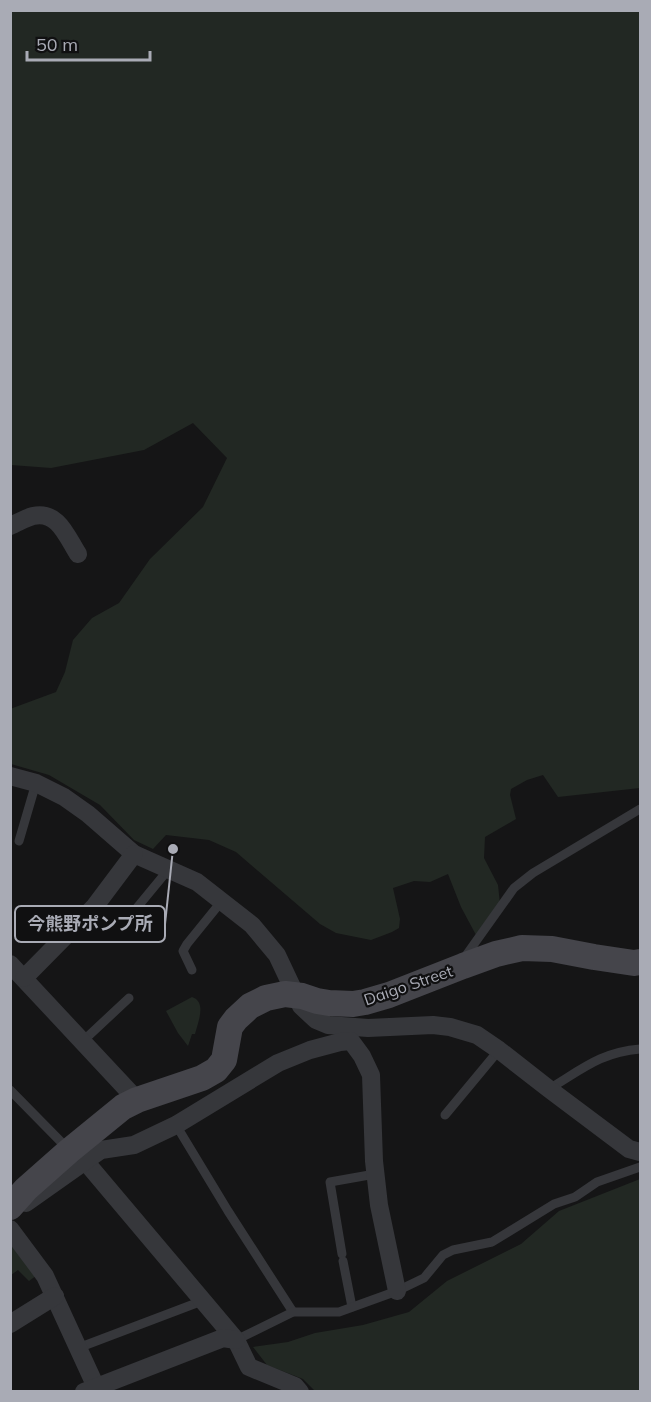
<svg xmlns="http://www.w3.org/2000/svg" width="651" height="1402" font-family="Mulish,'Noto Sans JP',sans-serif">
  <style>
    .green { fill: #222823 }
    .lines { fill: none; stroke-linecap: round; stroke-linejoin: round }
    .service { stroke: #36373b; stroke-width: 9 }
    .minor { stroke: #36373b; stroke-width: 18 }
    .secondary { stroke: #45454b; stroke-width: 26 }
    .labels { text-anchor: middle; stroke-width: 4.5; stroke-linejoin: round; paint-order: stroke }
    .street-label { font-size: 16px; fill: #a9abb5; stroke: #101011 }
    .leader { fill: none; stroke: #a9abb5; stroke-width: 2 }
    .callout-dot { fill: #a9abb5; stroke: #101011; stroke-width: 2 }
    .callout { fill: #101011; stroke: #a9abb5; stroke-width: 2 }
    .callout-label { font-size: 18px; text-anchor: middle; font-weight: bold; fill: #a9abb5 }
  </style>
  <rect width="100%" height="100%" fill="#151516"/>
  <g class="green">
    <polygon points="11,11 640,11 640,788 558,797 543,775 527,780 511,789 510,795 516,819 485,837 484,858 498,885 500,904 476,935 461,907 448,874 430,882 414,881 393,888 400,919 399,928 392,932 371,940 336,933 320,924 236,852 209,840 166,835 153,849 134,840 100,805 49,775 11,764 10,709 56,692 65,672 73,640 92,618 119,603 150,559 203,507 227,458 193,423 144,450 51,468 11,465"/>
    <path d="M192,997C207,1002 198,1022 195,1034H192L188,1046L178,1033L166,1011Z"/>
    <polygon points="640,1179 640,1391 315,1391 303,1379 267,1365 253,1347 288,1342 315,1333 363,1325 409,1312 447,1281 521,1244 559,1211"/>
    <polygon points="10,1237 37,1275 29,1281 18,1270 11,1275"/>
  </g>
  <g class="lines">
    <g class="service">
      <polyline points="19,841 36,783"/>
      <polyline points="95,906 121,927 168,870"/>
      <polyline points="465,960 467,954 514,888 533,873 640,809"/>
      <polyline points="192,970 183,951 187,944 221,902"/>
      <polyline points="83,1041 129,998"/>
      <path d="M549,1089C581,1070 601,1052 640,1049"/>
      <polyline points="10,1090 69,1150"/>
      <polyline points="445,1115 499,1050"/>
      <polyline points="176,1125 228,1211 293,1312"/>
      <polyline points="342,1254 330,1182 375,1174"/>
      <polyline points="343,1261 352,1307"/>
      <polyline points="236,1340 293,1312 339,1312 397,1291 424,1278 443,1255 453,1250 492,1242 554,1204 575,1197 597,1182 640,1167"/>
      <polyline points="78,1348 202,1301"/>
    </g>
    <g class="minor">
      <path d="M10,526C18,523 25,518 33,516C58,510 67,537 78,554"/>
      <polyline points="10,776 36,783 64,797 88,814 134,854 197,882 252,925 277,955 301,1006 316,1020 328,1025 368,1028 433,1025 450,1027 477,1035 499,1050 549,1089 629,1149 640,1152"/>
      <polyline points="10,964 137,1100"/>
      <polyline points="24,978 95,906 134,854"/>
      <polyline points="85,1161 236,1340 249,1367 295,1386 300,1392"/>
      <polyline points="26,1203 101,1150 134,1145 176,1125 278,1063 310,1050 340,1042 351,1041 362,1056 371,1075 374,1161 379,1205 397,1291"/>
      <polyline points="10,1229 45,1276 96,1387"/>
      <polyline points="10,1324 55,1296"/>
      <polyline points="84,1392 223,1338 236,1340"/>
    </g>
    <polyline class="secondary" points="10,1207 26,1189 69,1151 123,1107 137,1100 202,1078 216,1070 224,1060 230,1027 236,1019 250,1006 266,998 285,994 302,996 317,1001 329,1003 353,1004 365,1002 389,995 463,966 496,954 522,948 552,949 594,957 634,963 640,962"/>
  </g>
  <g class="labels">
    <g class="street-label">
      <text transform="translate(408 985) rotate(-19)" y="6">Daigo Street</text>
    </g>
  </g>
  <path class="leader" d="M173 849L165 924"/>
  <circle class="callout-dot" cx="173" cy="849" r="6"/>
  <rect class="callout" x="15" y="906" width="150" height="36" rx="6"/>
  <g class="callout-label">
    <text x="90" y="930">今熊野ポンプ所</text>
  </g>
  <rect width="651" height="1402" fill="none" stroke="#a9abb5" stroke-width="24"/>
  <path d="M27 51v9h123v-9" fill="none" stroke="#a9abb5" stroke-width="3"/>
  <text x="36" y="51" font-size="18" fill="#a9abb5" stroke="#101011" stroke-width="4.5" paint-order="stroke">50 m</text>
</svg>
